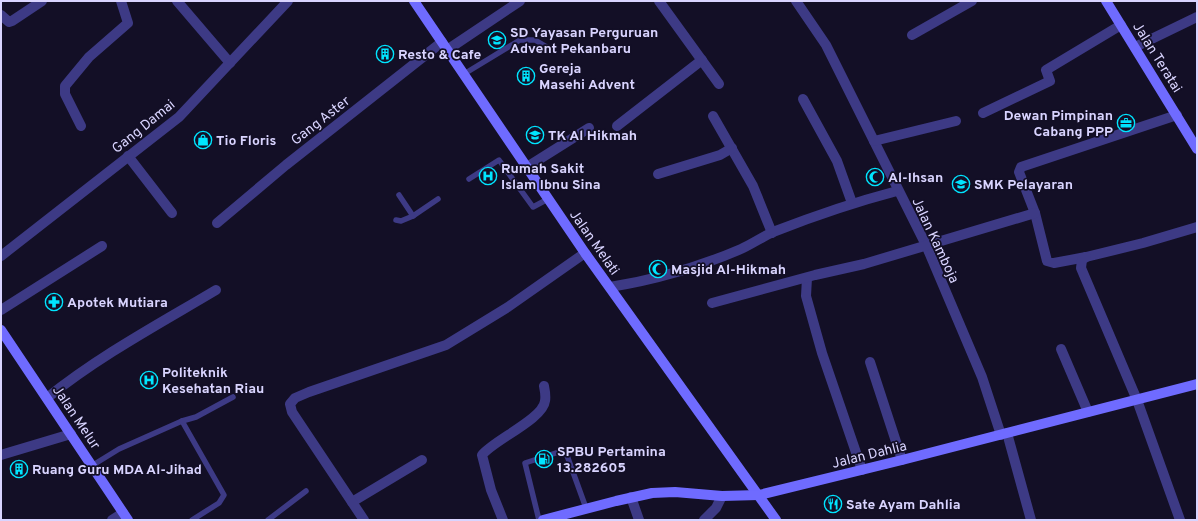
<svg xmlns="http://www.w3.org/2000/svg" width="1198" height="521" font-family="Overpass,sans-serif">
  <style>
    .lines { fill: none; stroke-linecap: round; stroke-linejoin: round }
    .lane { stroke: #3d3a85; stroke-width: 5.5 }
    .street { stroke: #3d3a85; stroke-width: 10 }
    .secondary { stroke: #6f6bff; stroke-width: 10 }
    .labels { text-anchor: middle; stroke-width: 3.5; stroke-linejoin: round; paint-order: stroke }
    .poi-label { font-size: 14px; font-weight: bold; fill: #d9d4ff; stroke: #130f26; text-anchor: start }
    .street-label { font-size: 14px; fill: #d9d4ff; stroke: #130f26 }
  </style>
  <rect width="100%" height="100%" fill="#130f26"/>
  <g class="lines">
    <g class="lane">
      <polyline points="464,74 520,40 535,40 552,50"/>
      <polyline points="469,179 499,160 533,207 548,199"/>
      <polyline points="399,195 413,216 438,199"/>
      <polyline points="396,220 401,221 413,216"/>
      <polyline points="182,421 224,495 219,503 192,520"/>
      <polyline points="93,465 119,449 182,421 196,417 233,397"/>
      <polyline points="268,520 306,491"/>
      <polyline points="539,520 525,463 565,450 586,508"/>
    </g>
    <g class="street">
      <polyline points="177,1 230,63"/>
      <polyline points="659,1 719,84"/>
      <polyline points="796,1 826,45 926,245 982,377 1001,435"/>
      <polyline points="1,15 9,22 12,21 42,1"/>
      <polyline points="912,35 972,1"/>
      <polyline points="1135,47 1197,17"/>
      <polyline points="447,50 520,1"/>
      <polyline points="803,99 837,161 852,203"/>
      <polyline points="983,113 1050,81 1046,70 1121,25"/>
      <polyline points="1177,115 1021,167 1019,172 1035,213 1047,261 1054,263 1086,257 1143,243 1197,227"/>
      <polyline points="713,116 753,186 772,233"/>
      <polyline points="81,126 65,94 65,86 89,57 128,23 121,1"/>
      <polyline points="617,126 702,60"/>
      <polyline points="874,141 956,121"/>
      <polyline points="128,156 172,213"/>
      <polyline points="527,167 589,128"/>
      <polyline points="658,174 720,155 732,148"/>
      <polyline points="217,223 286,165 442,42"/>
      <polyline points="1,256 179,117 288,1"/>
      <polyline points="1086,257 1082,260 1081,268 1137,400 1180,520"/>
      <polyline points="807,278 806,296 822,353 862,470"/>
      <path d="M610,287C654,280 699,267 741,249C752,244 762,237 773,232C814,216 855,202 897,191"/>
      <polyline points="712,303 815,275 864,264 1035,213"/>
      <polyline points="1,310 102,246"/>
      <polyline points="1061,349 1088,412"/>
      <polyline points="870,362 902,460"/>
      <path d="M47,398C99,356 159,324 216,290"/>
      <polyline points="1007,433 1031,520"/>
      <polyline points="1,455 71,434"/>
      <polyline points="631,497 639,520"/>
      <polyline points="352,502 422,460"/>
      <polyline points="112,520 123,513"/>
      <polyline points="364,520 292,412 290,404 295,398 309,392 446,345 508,307 585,253"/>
      <path d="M503,520L491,490L482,455C494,440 543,419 545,401C546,396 545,391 544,386"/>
      <polyline points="704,520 716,508 722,496"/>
    </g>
    <g class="secondary">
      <polyline points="414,1 585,253 776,520"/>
      <polyline points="1106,1 1197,149"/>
      <polyline points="1,330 128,520"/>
      <polyline points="543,520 616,501 652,493 675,492 722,496 759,495 902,460 1197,384"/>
    </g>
  </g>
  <defs>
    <symbol id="school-ring" viewBox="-11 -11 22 22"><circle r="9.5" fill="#130f26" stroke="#00e5ff" stroke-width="1.5"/><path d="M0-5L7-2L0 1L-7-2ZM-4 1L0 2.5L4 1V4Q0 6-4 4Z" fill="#00e5ff"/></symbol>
    <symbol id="building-ring" viewBox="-11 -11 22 22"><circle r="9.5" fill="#130f26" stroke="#00e5ff" stroke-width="1.5"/><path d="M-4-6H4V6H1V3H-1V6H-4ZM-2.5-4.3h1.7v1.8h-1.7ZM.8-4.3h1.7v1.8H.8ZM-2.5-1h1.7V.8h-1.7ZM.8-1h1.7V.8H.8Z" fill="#00e5ff"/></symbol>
    <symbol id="office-ring" viewBox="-11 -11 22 22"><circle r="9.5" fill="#130f26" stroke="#00e5ff" stroke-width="1.5"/><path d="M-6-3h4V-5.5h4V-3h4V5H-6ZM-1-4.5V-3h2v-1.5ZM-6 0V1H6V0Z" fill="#00e5ff"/></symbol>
    <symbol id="shop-ring" viewBox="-11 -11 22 22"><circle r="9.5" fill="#130f26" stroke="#00e5ff" stroke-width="1.5"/><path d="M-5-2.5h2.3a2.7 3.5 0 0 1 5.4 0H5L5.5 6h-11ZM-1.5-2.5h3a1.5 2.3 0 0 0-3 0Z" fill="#00e5ff"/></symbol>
    <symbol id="hospital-ring" viewBox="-11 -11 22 22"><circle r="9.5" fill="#130f26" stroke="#00e5ff" stroke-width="1.5"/><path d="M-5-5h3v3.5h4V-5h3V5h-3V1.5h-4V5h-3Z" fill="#00e5ff"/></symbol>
    <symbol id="mosque-ring" viewBox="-11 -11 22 22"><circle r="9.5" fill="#130f26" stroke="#00e5ff" stroke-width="1.5"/><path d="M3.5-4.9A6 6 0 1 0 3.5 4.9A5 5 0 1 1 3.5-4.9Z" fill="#00e5ff"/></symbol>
    <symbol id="pharmacy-ring" viewBox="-11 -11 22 22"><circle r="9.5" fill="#130f26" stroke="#00e5ff" stroke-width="1.5"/><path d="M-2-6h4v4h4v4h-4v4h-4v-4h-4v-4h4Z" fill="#00e5ff"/></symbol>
    <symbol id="fuel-ring" viewBox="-11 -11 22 22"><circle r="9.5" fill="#130f26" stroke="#00e5ff" stroke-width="1.5"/><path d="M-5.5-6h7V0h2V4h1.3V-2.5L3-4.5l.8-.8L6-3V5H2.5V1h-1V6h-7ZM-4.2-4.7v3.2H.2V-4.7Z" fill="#00e5ff"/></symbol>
    <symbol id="restaurant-ring" viewBox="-11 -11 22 22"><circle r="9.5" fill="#130f26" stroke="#00e5ff" stroke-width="1.5"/><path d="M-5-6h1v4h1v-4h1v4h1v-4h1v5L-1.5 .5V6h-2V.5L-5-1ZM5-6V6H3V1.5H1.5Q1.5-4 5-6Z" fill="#00e5ff"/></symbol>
  </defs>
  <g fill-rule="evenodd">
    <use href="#school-ring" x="487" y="30" width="20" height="20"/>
    <use href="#building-ring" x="375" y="44" width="20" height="20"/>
    <use href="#building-ring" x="516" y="66" width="20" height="20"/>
    <use href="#office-ring" x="1116" y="113" width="20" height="20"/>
    <use href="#school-ring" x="525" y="125" width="20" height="20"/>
    <use href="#shop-ring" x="193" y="130" width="20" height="20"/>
    <use href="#hospital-ring" x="478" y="166" width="20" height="20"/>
    <use href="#mosque-ring" x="865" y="167" width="20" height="20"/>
    <use href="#school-ring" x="951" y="174" width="20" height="20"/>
    <use href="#mosque-ring" x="648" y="259" width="20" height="20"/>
    <use href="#pharmacy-ring" x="44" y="292" width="20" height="20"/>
    <use href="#hospital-ring" x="139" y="370" width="20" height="20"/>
    <use href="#fuel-ring" x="534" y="449" width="20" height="20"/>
    <use href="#building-ring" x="9" y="459" width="20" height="20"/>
    <use href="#restaurant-ring" x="823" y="494" width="20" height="20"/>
  </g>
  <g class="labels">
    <g class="poi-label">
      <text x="510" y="37">SD Yayasan Perguruan<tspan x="510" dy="16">Advent Pekanbaru</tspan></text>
      <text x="398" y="59">Resto &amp; Cafe</text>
      <text x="539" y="73">Gereja<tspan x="539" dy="16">Masehi Advent</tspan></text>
      <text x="1113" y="120" text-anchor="end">Dewan Pimpinan<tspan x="1113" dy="16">Cabang PPP</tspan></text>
      <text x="548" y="140">TK Al Hikmah</text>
      <text x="216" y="145">Tio Floris</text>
      <text x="501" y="173">Rumah Sakit<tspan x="501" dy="16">Islam Ibnu Sina</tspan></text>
      <text x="888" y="182">Al-Ihsan</text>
      <text x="974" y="189">SMK Pelayaran</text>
      <text x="671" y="274">Masjid Al-Hikmah</text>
      <text x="67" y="307">Apotek Mutiara</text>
      <text x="162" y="377">Politeknik<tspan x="162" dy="16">Kesehatan Riau</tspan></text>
      <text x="557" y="456">SPBU Pertamina<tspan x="557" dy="16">13.282605</tspan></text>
      <text x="32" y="474">Ruang Guru MDA Al-Jihad</text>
      <text x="846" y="509">Sate Ayam Dahlia</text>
    </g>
    <g class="street-label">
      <text transform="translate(1158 57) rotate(58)" y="5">Jalan Teratai</text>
      <text transform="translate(320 120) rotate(-38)" y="5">Gang Aster</text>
      <text transform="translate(143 126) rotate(-39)" y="5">Gang Damai</text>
      <text transform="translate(936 240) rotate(65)" y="5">Jalan Kamboja</text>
      <text transform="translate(595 242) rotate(55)" y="5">Jalan Melati</text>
      <text transform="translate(77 417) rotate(56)" y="5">Jalan Melur</text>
      <text transform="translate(869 454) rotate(-14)" y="5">Jalan Dahlia</text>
    </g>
  </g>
  <rect width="1198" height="521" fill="none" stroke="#d9d4ff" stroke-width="4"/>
</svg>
